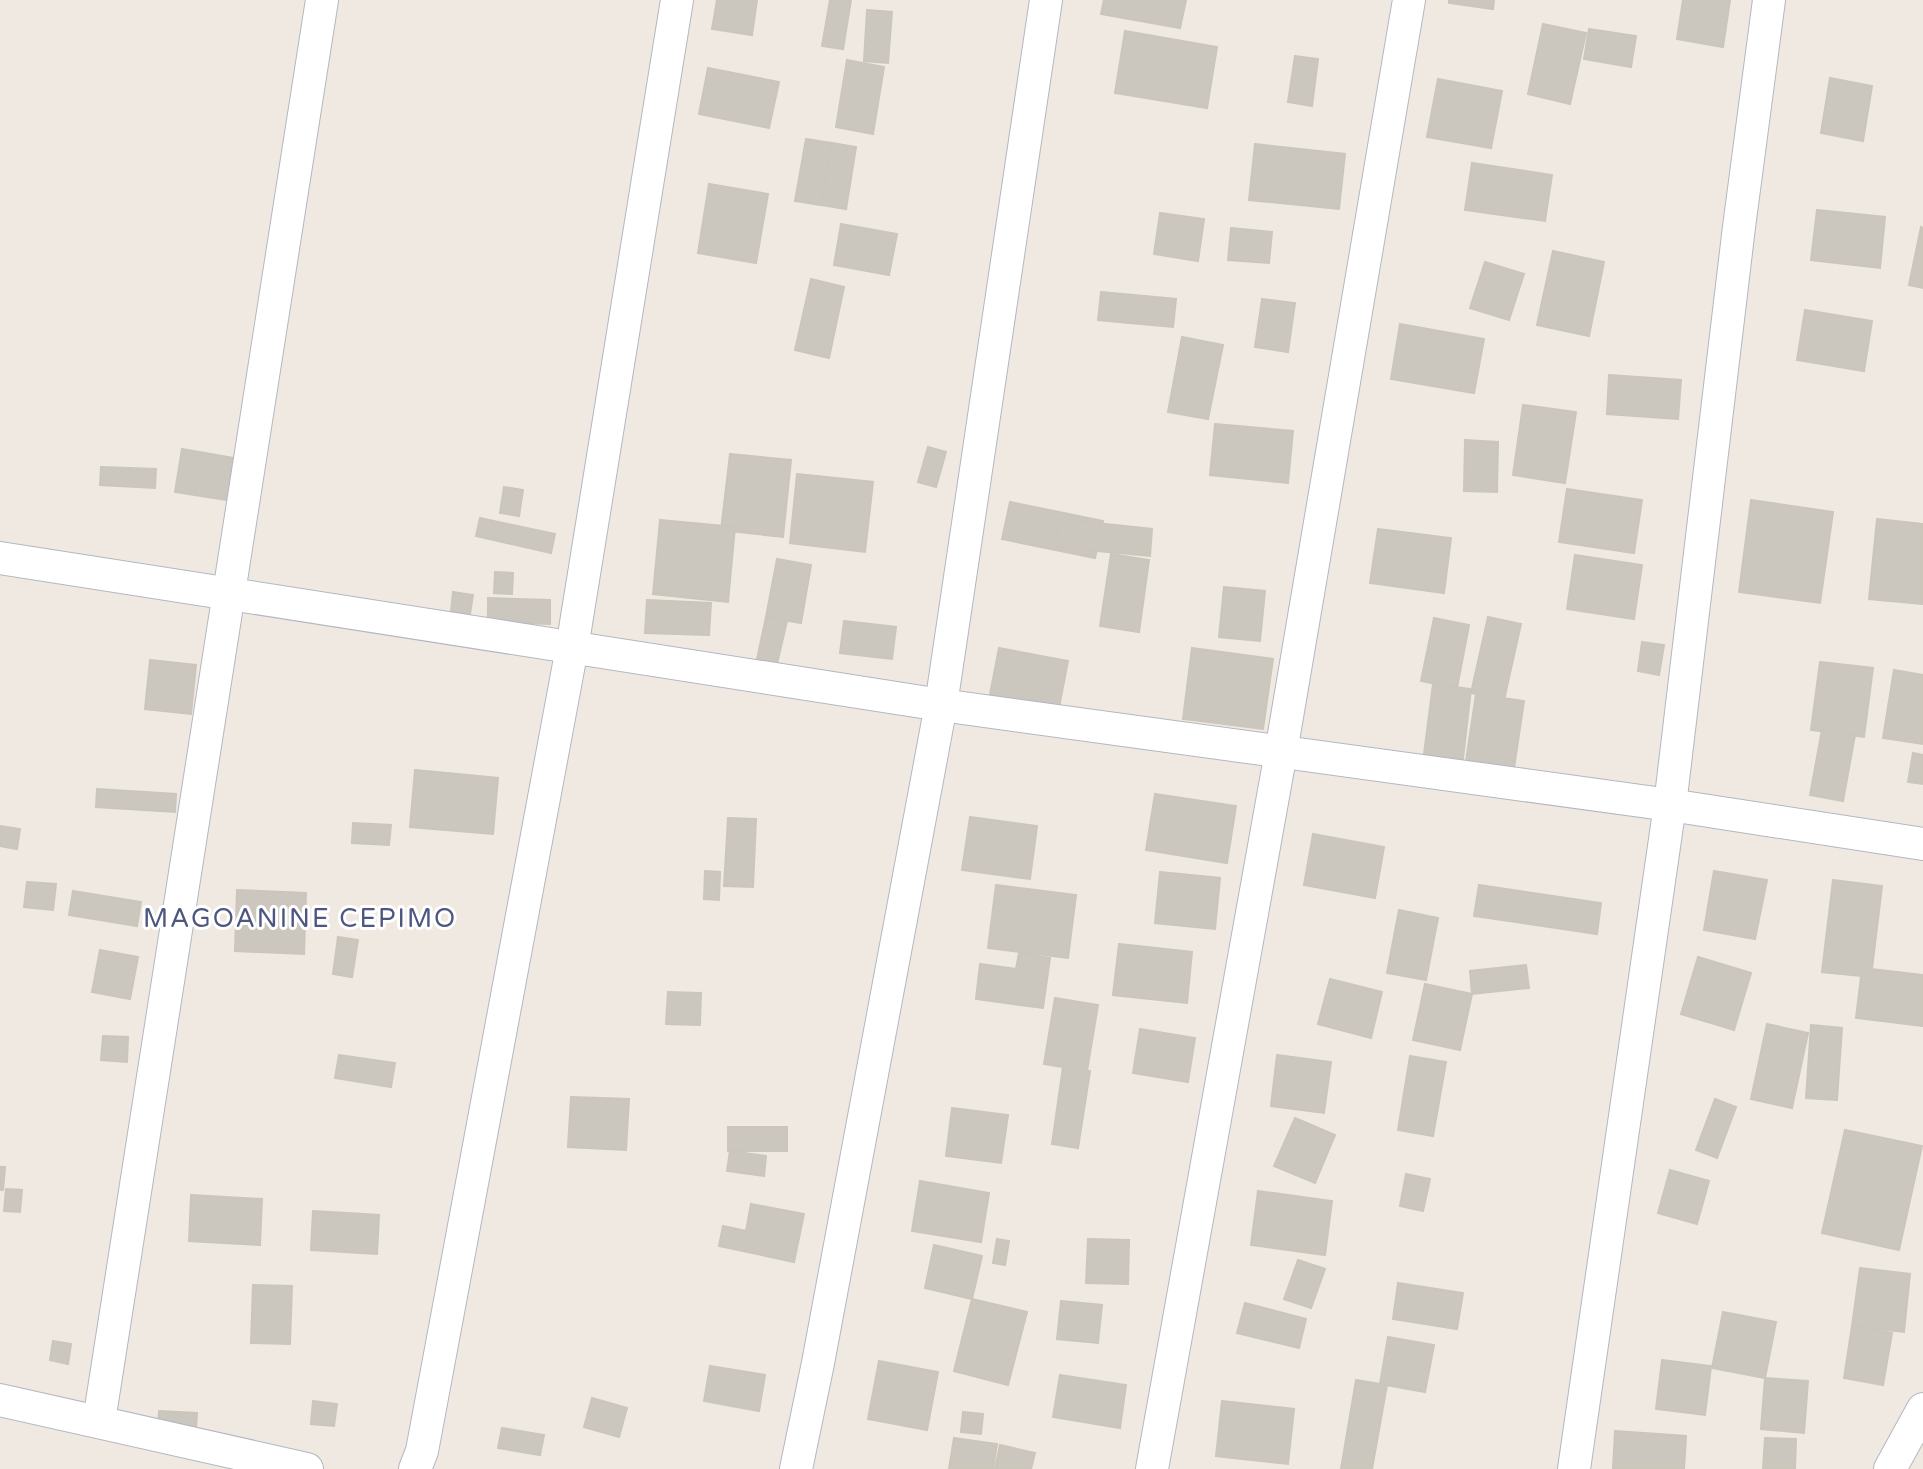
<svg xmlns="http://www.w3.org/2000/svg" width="1923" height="1469" font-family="'Varela Round',sans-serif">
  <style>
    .building { fill: #cbc7bf; stroke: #cbc5ba; stroke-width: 2 }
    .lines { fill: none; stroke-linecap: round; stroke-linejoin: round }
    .street-casing { stroke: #b4b7c1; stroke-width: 34 }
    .street { stroke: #fff; stroke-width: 32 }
    .labels { text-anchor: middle; stroke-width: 6; stroke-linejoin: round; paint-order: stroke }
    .neighbourhood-label { font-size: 26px; letter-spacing: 2px; fill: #4d5680; stroke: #fff }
  </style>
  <rect width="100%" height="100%" fill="#efe9e1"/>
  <g class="building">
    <polygon points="717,0 757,0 752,35 712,29"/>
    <polygon points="830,0 851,0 843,49 822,46"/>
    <polygon points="1104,0 1186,0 1180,28 1101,14"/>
    <polygon points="1449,0 1494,0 1493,9 1449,3"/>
    <polygon points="1683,0 1730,0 1723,47 1677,39"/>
    <polygon points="867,10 892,12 888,63 864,61"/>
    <polygon points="1543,24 1586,33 1570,104 1528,94"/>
    <polygon points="1589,29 1636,36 1631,67 1584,59"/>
    <polygon points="1125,31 1217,47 1207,108 1115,93"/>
    <polygon points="1295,56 1318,59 1312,106 1288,102"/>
    <polygon points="847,60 884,67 873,134 836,127"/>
    <polygon points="708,68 779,82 769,128 699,114"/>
    <polygon points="1830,78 1872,86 1863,141 1821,133"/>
    <polygon points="1438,79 1502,91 1491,148 1427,137"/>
    <polygon points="806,139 832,143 821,205 795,201"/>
    <polygon points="832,143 856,147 846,209 821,205"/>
    <polygon points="1255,144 1345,154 1339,209 1249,200"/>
    <polygon points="1472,163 1552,175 1545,221 1465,210"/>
    <polygon points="709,184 768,194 756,263 698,253"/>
    <polygon points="1817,210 1885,217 1880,268 1811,260"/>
    <polygon points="1160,213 1204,219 1198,261 1154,254"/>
    <polygon points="841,224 897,234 889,275 834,265"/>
    <polygon points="1921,227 1923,228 1923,288 1909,285"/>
    <polygon points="1231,228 1272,232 1269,263 1228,260"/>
    <polygon points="1553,251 1604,262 1589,336 1537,325"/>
    <polygon points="1485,262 1524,274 1509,320 1470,308"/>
    <polygon points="811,279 844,287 829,358 795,350"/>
    <polygon points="1101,292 1176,299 1173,327 1098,320"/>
    <polygon points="1262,299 1295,303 1288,352 1255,347"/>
    <polygon points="1805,310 1872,321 1864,371 1797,360"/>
    <polygon points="1400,324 1484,339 1474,393 1391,379"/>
    <polygon points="1182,337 1223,345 1208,419 1168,412"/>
    <polygon points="1609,375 1681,380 1678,419 1607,414"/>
    <polygon points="1523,405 1576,412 1565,483 1513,475"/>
    <polygon points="1215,424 1293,431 1288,483 1210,475"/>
    <polygon points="1465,440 1498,442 1497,492 1464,491"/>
    <polygon points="928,447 946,452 936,487 918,482"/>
    <polygon points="182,449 234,458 227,500 175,492"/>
    <polygon points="730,454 791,460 783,537 721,530"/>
    <polygon points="101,467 156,469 155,488 100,485"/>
    <polygon points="797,474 873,482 865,552 790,543"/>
    <polygon points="504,487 523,490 519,516 500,513"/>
    <polygon points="1567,489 1642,500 1634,553 1559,542"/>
    <polygon points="1751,500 1833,512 1820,603 1739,592"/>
    <polygon points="1010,502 1103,521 1095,558 1002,539"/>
    <polygon points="480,518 555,534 551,553 476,536"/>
    <polygon points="1058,519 1152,529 1150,556 1055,547"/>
    <polygon points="1877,519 1923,524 1922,604 1869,599"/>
    <polygon points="660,520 735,527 728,602 653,594"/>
    <polygon points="1378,529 1451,538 1444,593 1370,583"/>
    <polygon points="1111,554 1149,560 1139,632 1100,626"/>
    <polygon points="1575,555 1642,565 1634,619 1567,609"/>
    <polygon points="777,559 811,565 801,623 766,617"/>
    <polygon points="495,572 513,573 512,594 494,593"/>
    <polygon points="1224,587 1265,591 1260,641 1219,637"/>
    <polygon points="453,592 473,595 470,614 451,612"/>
    <polygon points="488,598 550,600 550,624 488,622"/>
    <polygon points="647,600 711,603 709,635 645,633"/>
    <polygon points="766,617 787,621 777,664 757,659"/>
    <polygon points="1488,617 1521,624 1504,700 1471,693"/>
    <polygon points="1434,618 1469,625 1457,688 1421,681"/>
    <polygon points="844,621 896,627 892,659 840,653"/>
    <polygon points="1642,642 1664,645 1659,675 1638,671"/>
    <polygon points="999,648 1068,661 1054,733 985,720"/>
    <polygon points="1192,648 1273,659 1263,729 1183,719"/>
    <polygon points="150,660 196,665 191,714 145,709"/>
    <polygon points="1820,662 1873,668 1864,737 1811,730"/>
    <polygon points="1894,670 1923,675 1923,744 1883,738"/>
    <polygon points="1433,684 1471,689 1462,767 1423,762"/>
    <polygon points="1476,694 1524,701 1513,775 1465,768"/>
    <polygon points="1822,730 1855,735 1843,801 1810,795"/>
    <polygon points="1913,753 1923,755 1923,784 1908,782"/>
    <polygon points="415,770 498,778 493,834 410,827"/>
    <polygon points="97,789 176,794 175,812 96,807"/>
    <polygon points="1155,794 1236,806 1227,863 1146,850"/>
    <polygon points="970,817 1037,826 1030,879 962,870"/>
    <polygon points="728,818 756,819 753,887 724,886"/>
    <polygon points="353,823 391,825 389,845 352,843"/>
    <polygon points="0,826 20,829 17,849 0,846"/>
    <polygon points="1313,834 1384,847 1375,898 1304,885"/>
    <polygon points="705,871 720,872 719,900 704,899"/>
    <polygon points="1714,871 1767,880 1755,939 1704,930"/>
    <polygon points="1160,872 1220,878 1215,929 1155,923"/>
    <polygon points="1833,880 1882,886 1871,977 1822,972"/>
    <polygon points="27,882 56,884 53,910 24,907"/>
    <polygon points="996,885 1076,895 1068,958 988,948"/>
    <polygon points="1479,885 1601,903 1597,934 1474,916"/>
    <polygon points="237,890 306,893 304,954 235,951"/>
    <polygon points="73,891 141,902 137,926 69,915"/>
    <polygon points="1399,910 1438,918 1426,980 1387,973"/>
    <polygon points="338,937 358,940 352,977 333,974"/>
    <polygon points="1119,944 1192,952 1187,1003 1113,995"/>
    <polygon points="100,950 138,957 130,999 92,992"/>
    <polygon points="1019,953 1050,958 1043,1008 976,999 980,964 1016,969"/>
    <polygon points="1698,957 1751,973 1734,1030 1681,1014"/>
    <polygon points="1526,965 1529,988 1472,994 1470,971"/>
    <polygon points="1862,968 1923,975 1923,1026 1856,1018"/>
    <polygon points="1330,979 1382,992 1371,1038 1318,1024"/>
    <polygon points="1425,984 1472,994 1460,1050 1413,1040"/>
    <polygon points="668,992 701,993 700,1025 666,1024"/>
    <polygon points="1055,998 1098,1005 1087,1071 1044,1064"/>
    <polygon points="1767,1024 1808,1033 1792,1108 1751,1099"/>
    <polygon points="1811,1025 1842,1028 1837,1100 1806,1098"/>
    <polygon points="1140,1029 1195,1038 1188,1082 1133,1073"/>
    <polygon points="103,1036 128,1037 127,1062 101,1060"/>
    <polygon points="339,1055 395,1063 391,1087 335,1078"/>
    <polygon points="1277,1055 1331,1062 1324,1113 1271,1106"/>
    <polygon points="1410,1056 1446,1062 1433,1136 1398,1130"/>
    <polygon points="1063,1067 1090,1071 1078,1148 1052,1144"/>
    <polygon points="571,1097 629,1099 626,1150 568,1147"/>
    <polygon points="1715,1099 1736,1107 1717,1158 1696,1150"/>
    <polygon points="952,1108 1008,1115 1001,1163 946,1156"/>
    <polygon points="1295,1118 1335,1135 1315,1183 1274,1166"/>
    <rect x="728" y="1127" width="59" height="24"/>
    <polygon points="1845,1130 1922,1146 1899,1250 1822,1233"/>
    <polygon points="730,1151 766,1156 764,1176 727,1171"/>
    <polygon points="0,1167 5,1167 3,1190 0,1190"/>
    <polygon points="1670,1170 1709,1181 1697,1224 1658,1213"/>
    <polygon points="1406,1174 1430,1179 1423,1211 1400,1206"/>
    <polygon points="920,1181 989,1193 981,1242 912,1231"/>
    <polygon points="6,1189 22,1190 20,1212 4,1211"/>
    <polygon points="1258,1191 1332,1201 1325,1255 1251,1245"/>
    <polygon points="191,1195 262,1199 260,1245 189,1241"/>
    <polygon points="751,1204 804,1214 794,1262 719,1246 723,1226 746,1231"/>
    <polygon points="313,1211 379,1215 377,1254 311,1250"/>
    <polygon points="997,1239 1009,1241 1005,1265 993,1263"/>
    <polygon points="1088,1239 1129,1240 1128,1284 1086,1283"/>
    <polygon points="934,1245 982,1256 972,1299 925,1288"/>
    <polygon points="1298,1260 1325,1269 1311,1308 1284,1299"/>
    <polygon points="1860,1268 1910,1274 1904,1332 1852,1326"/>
    <polygon points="1398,1283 1463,1293 1457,1329 1393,1319"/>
    <polygon points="253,1285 292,1286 290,1344 251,1343"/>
    <polygon points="972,1299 1027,1312 1008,1385 954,1371"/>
    <polygon points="1061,1301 1102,1305 1098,1343 1057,1339"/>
    <polygon points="1245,1303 1306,1319 1299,1348 1237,1333"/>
    <polygon points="1723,1312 1776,1322 1765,1378 1712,1368"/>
    <polygon points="1852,1326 1892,1333 1883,1385 1844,1378"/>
    <polygon points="1388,1337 1434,1345 1425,1392 1380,1384"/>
    <polygon points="53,1341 71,1344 68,1364 50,1360"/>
    <polygon points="1662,1360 1711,1366 1705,1415 1656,1409"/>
    <polygon points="879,1361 938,1372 927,1430 868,1419"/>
    <polygon points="710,1366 765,1375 759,1411 704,1401"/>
    <polygon points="1060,1375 1126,1385 1120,1428 1053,1417"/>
    <polygon points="1765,1378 1808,1381 1804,1433 1761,1429"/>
    <polygon points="1356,1380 1387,1385 1372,1469 1341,1469"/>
    <polygon points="592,1398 627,1408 619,1437 584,1427"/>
    <polygon points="313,1401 337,1404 334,1426 311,1424"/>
    <polygon points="1222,1401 1294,1409 1288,1464 1216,1456"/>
    <polygon points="159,1411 197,1413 196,1429 158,1427"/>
    <polygon points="963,1412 983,1414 981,1434 961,1432"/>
    <polygon points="502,1428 544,1435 540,1455 498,1448"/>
    <polygon points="1615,1431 1686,1436 1684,1469 1613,1469"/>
    <polygon points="954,1438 997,1444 993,1469 949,1469"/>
    <polygon points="1765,1438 1796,1439 1795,1469 1763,1469"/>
    <polygon points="1000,1445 1035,1453 1031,1469 995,1469"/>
  </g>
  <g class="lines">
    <defs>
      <g id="street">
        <polyline points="0,558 941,705 1670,805 1923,844"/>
        <polyline points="0,1400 307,1469"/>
        <polyline points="99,1421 322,0"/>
        <polyline points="415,1469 422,1451 572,648 677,0"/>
        <polyline points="796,1469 818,1363 941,705 1046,0"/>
        <polyline points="1152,1469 1281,752 1409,0"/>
        <polyline points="1574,1469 1670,805 1739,227 1769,0"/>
        <polyline points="1890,1469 1923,1409"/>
      </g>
    </defs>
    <use href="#street" class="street-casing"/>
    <use href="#street" class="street"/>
  </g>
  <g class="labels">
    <g class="neighbourhood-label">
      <text x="300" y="927">MAGOANINE CEPIMO</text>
    </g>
  </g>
</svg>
